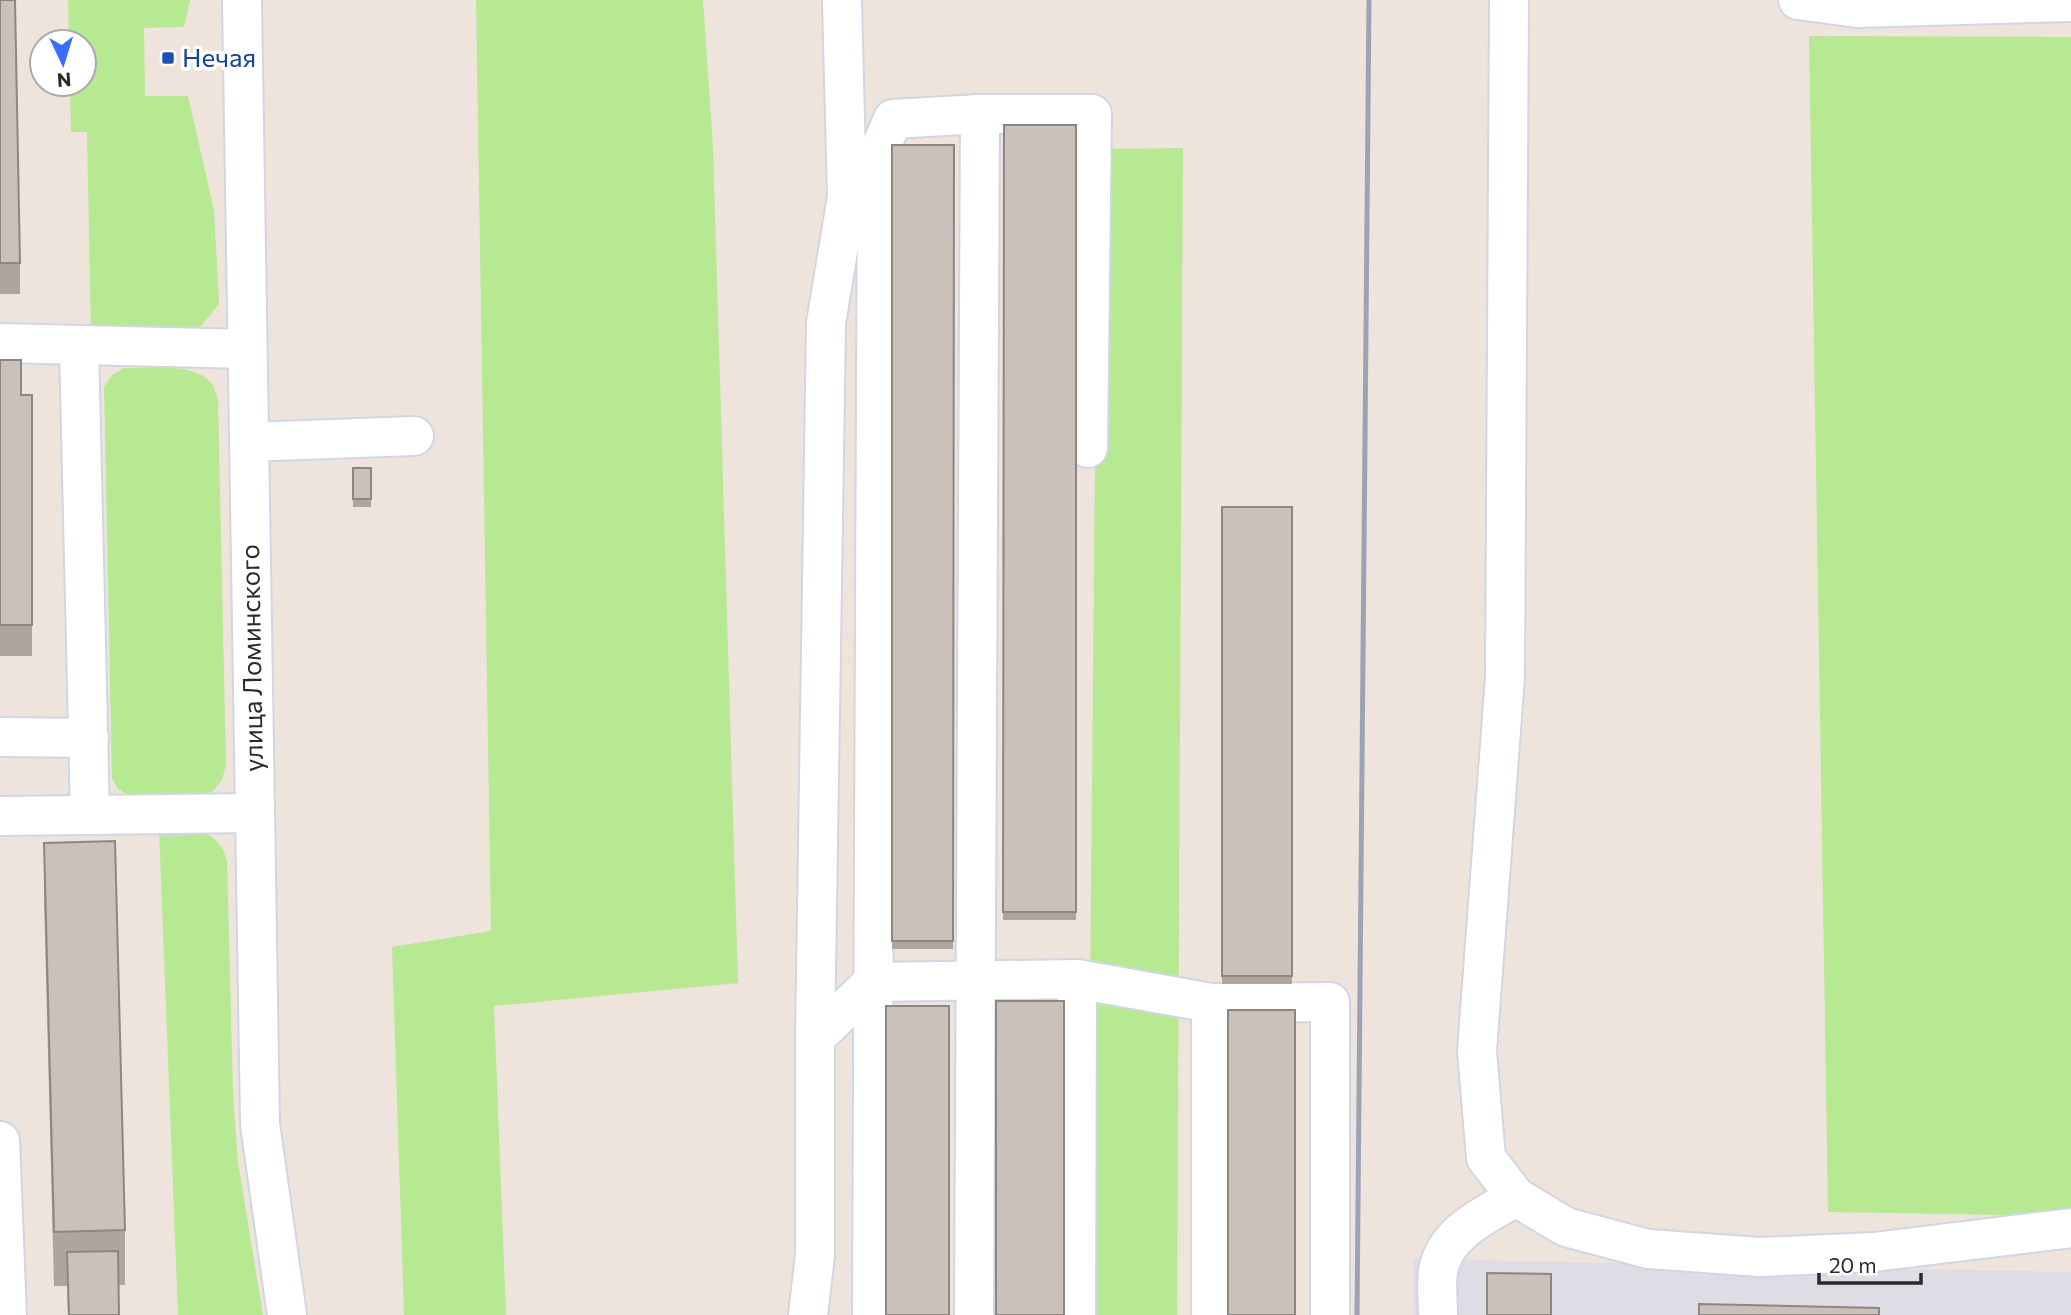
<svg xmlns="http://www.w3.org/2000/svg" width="2071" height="1315" font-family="Commissioner,sans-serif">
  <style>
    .industrial { fill: #dedce5 }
    .green { fill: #b7e992 }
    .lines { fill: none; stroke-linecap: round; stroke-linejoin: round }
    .minor-casing { stroke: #d0d6e4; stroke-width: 42 }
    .minor { stroke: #fff; stroke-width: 38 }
    .rail { stroke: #9da3b6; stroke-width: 5 }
    .wall { fill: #ada6a0 }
    .building { fill: #c9c1ba; stroke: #8d8782; stroke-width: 2 }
    .transit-dot { fill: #1a4fb4; stroke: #fff; stroke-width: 2.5 }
    .labels { text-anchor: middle; stroke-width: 7; stroke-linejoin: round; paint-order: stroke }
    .transit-label { font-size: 26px; fill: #164399; stroke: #fff; text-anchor: start }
    .street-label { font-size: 26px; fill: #2a2a2a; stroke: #fff }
  </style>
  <rect width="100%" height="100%" fill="#eee4db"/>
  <polygon class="industrial" points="1413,1259 2071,1272 2071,1315 1414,1315"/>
  <g class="green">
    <polygon points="68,0 190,0 184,27 144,28 145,96 188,96 214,210 219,304 201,326 186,333 91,332 87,132 71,132 70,84 84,84 84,42 69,42"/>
    <polygon points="476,0 703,0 713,147 738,983 494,1006 506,1315 404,1315 392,947 491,931"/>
    <polygon points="1809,36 2071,37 2071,1216 1828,1212"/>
    <polygon points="1183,148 1177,1315 1087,1315 1098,149"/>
    <path d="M124,368C148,368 196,362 212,384C215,388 216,395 218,400L226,765L222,780L213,791L198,799L133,798L118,789L112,778L104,387L112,375Z"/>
    <path d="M193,828C212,835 221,841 227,860L233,1093L238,1162L263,1315H178L159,829Z"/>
  </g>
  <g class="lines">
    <defs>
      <g id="minor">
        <polyline points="242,0 260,1124 287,1315"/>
        <polyline points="1509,0 1505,677 1477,1051 1486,1158 1516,1197 1566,1227 1648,1249 1760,1257 1874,1252 2071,1228"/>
        <polyline points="1798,0 1857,8 2071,2"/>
        <polyline points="0,343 247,349"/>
        <polyline points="79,345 90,815"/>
        <polyline points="249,442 414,436"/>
        <polyline points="0,737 89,738"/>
        <polyline points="0,816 255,813"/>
        <polyline points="1077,979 1211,1003 1330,1002 1330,1315"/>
        <polyline points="815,1038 873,982 1077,979 1076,1315"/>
        <polyline points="0,1141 7,1315"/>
        <polyline points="808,1315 815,1255 815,1038 826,323 847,197 842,0"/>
        <polyline points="872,1315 877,156 893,119 980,114 1092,114 1088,448"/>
        <polyline points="974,1315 980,114"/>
        <polyline points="1211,1315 1211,1003"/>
        <path d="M1438,1315C1438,1301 1436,1285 1438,1271C1445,1232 1486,1215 1516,1197"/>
      </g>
    </defs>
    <use href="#minor" class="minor-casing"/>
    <use href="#minor" class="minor"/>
    <polyline class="rail" points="1357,1315 1369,0"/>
  </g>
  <g class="wall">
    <polygon points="0,0 20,263 20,294 0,294"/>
    <polygon points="1004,125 1076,125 1076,920 1003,920"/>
    <polygon points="892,145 954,145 953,949 892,949"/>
    <polygon points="0,360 21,395 32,395 32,656 0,656"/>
    <rect x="353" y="468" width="18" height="39"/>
    <rect x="1222" y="507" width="70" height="477"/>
    <polygon points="44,843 125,1230 125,1285 118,1285 119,1315 68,1315 67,1286 54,1286 44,898"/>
  </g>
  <g class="building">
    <polygon points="0,0 15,0 20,263 0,263"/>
    <polygon points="1004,125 1076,125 1076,912 1003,912"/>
    <polygon points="892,145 954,145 953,941 892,941"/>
    <polygon points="0,360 21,360 21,395 32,395 32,625 0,625"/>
    <rect x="353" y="468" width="18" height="31"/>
    <rect x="1222" y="507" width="70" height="469"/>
    <polygon points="115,841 125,1230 54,1232 44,843"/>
    <rect x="996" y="1001" width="68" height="314"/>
    <rect x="886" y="1006" width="63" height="309"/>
    <rect x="1228" y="1010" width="67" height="305"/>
    <polygon points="118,1251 119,1315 69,1315 67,1252"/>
    <polygon points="1487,1273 1551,1274 1551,1315 1487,1315"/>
    <polygon points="1699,1304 1879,1308 1879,1315 1699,1315"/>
  </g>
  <rect class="transit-dot" x="161" y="51" width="14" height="14" rx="3.5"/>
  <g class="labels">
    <g class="transit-label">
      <text x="182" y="67">Нечая</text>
    </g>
    <g class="street-label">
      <text transform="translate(252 658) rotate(-91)" y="9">улица Ломинского</text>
    </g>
  </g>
  <g transform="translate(63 63) rotate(176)"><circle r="33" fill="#ffffff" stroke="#aaaaaa" stroke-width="2"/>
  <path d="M0-5L12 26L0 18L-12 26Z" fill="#366dff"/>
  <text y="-10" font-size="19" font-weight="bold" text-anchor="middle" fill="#2a2a2a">N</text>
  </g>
  <path d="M1819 1273v10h102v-10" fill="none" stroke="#2a2a2a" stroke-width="3.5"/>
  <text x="1829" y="1273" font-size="21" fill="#2a2a2a" stroke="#ffffff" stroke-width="5" paint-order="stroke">20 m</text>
</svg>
